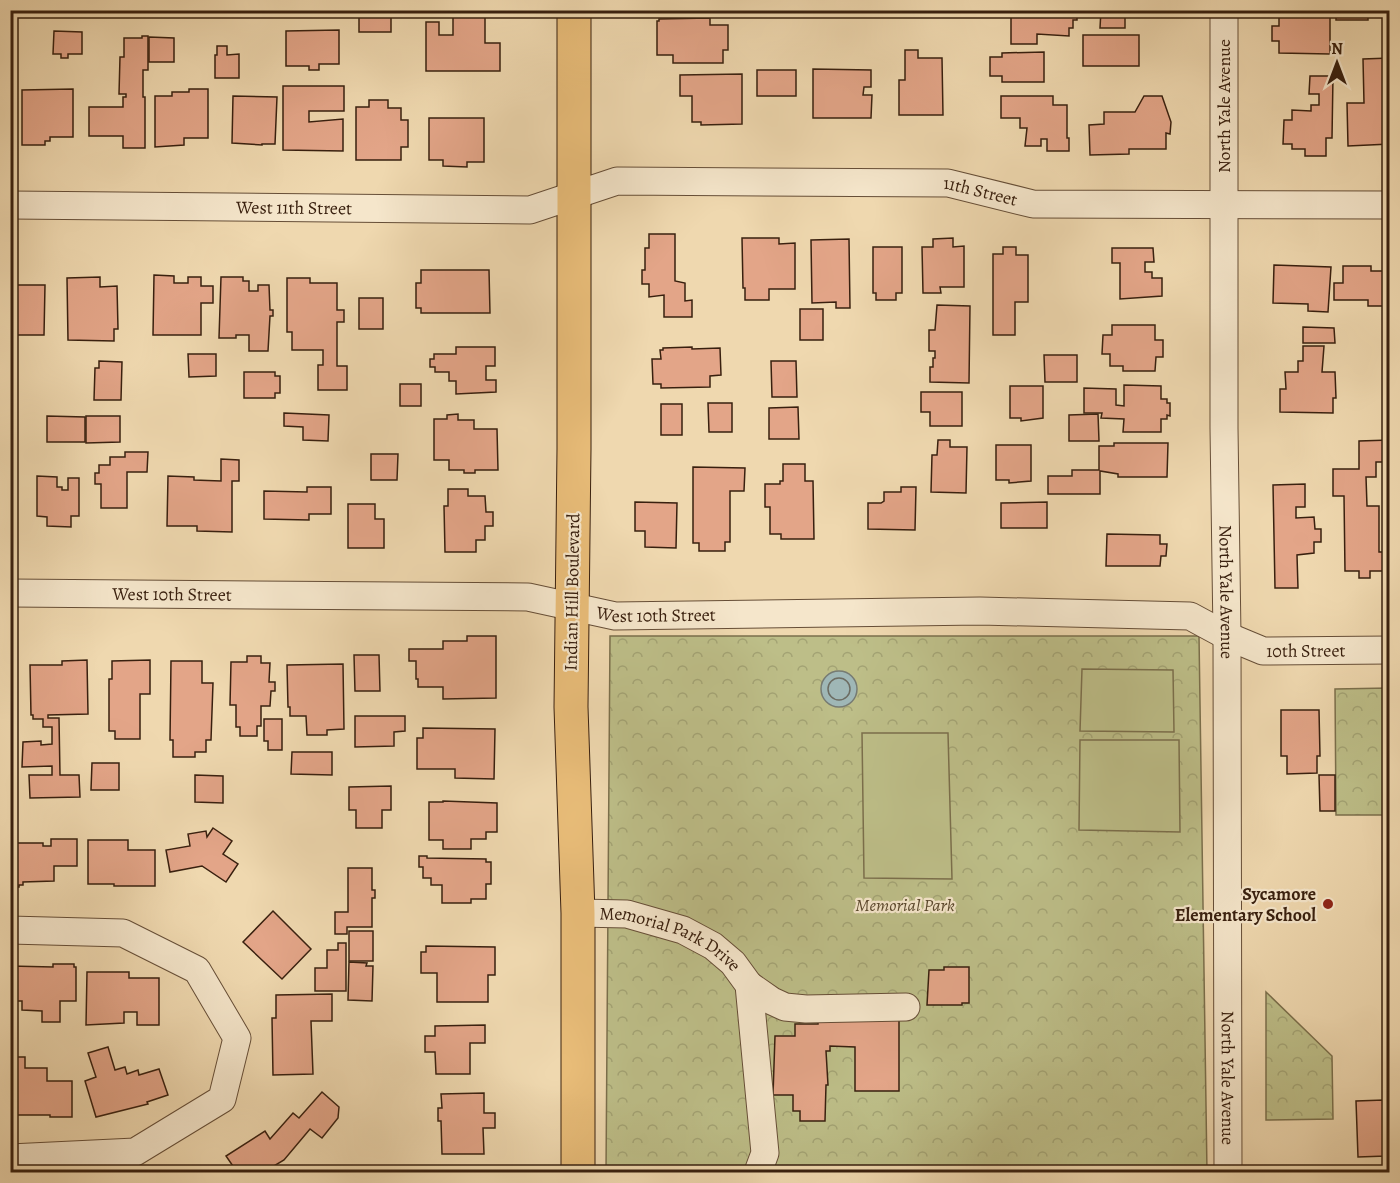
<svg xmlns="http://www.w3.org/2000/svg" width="1400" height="1183" font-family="Alegreya,serif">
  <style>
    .forest { fill: url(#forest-crowns); stroke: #7b6f4c; stroke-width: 1.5 }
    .garden { fill: #bdbe88; stroke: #7b6f4c; stroke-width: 1.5 }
    .water { fill: #9fb7b6; stroke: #767b73; stroke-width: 1.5 }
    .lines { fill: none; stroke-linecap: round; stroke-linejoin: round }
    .shore { stroke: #6c6c62; stroke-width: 1.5 }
    .building { fill: #e3a588; stroke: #39200f; stroke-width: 1.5 }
    .minor-casing { stroke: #664e37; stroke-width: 29 }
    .major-casing { stroke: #39200f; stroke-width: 35 }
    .minor { stroke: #f5e6cb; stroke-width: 27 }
    .major { stroke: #e8bc78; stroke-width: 33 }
    .poi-dot { fill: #8f2418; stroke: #f5e6cb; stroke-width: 2 }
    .labels { text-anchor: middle; stroke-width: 4.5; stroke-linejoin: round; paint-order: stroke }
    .street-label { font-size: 18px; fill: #39200f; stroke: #f5e6cb }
    .poi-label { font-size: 18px; font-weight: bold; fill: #39200f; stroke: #f5e6cb; text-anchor: end }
    .park-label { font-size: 18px; font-style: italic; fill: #5a482d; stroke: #f5e6cb }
  </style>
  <defs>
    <pattern id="forest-crowns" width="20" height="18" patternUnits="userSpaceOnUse" patternTransform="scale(1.5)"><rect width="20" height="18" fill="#bdbe88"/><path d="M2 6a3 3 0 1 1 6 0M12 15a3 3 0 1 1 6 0" fill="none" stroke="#a3a374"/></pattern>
  </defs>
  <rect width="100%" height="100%" fill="#efd8af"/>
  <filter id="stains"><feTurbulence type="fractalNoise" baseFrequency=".00333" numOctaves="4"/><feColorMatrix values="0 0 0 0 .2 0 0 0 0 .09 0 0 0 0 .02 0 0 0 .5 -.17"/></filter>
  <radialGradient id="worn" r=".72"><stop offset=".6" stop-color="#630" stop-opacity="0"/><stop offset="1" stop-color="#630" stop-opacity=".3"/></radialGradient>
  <g class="forest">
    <polygon points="610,636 1199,636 1207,1172 606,1172"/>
    <polygon points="1389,688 1389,815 1336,815 1335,689"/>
    <polygon points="1266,992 1332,1056 1333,1119 1266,1120"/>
  </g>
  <g class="garden">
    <polygon points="1082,669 1173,670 1174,732 1080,731"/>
    <polygon points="862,733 948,733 952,879 864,878"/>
    <polygon points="1080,740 1179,740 1180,832 1079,830"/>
  </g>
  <circle class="water" cx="839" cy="689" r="18"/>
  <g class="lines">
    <circle class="shore" cx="839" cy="689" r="11"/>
  </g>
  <g class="building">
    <rect x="359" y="10" width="32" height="22"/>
    <polygon points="453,10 485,10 485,43 500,43 500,71 426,71 426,22 439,22 439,35 453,35"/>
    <polygon points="1011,10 1077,10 1077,20 1073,20 1073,28 1069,28 1069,36 1037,34 1037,44 1011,44"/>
    <polygon points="1101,10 1125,10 1125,28 1100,28"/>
    <rect x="1336" y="10" width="32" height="10"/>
    <polygon points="1279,12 1330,13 1330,54 1279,53 1279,41 1272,41 1272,26 1279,26"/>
    <polygon points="710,18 710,25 728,25 728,50 723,50 723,63 673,63 673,55 657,55 657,21 659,21 659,19"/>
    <polygon points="339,30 339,64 319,64 319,70 309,70 309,66 286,66 286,31"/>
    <polygon points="54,31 82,32 82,54 68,54 68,58 61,58 61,54 53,54"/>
    <rect x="10" y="34" width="7" height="23"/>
    <rect x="1083" y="35" width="56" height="31"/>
    <polygon points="142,36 148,36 148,70 143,70 143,97 145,97 145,148 123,148 123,136 89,136 89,107 123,107 123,97 126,97 126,94 119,94 120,57 124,57 124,38 142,38"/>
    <polygon points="149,37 174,38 174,62 149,62"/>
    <polygon points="217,46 227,46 227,55 239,54 239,78 215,78 215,55 217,55"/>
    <polygon points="905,50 918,50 918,58 942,58 943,115 899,115 899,80 905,80"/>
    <polygon points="1044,52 1044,82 1002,82 1002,76 990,76 990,57 1002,57 1002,53"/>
    <polygon points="1390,58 1390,144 1348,146 1347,103 1364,103 1363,59"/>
    <polygon points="813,69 871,70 871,87 864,87 863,95 872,95 871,118 813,118"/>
    <rect x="757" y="70" width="39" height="26"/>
    <polygon points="742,74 742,124 701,125 701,122 692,122 692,96 680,96 680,75"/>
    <polygon points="1310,76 1333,76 1332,138 1326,138 1326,156 1305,156 1305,149 1292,149 1292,144 1283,144 1284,120 1292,120 1292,110 1311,111 1311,105 1319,105 1319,94 1309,94"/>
    <polygon points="283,86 344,86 344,111 309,111 309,122 343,119 343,151 283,150"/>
    <polygon points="73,89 73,137 50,137 50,141 45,141 45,145 22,145 22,90"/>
    <polygon points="189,89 208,89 208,138 184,138 184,145 155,147 155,96 172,96 172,92 189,92"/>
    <polygon points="233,96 277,97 275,144 262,144 262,145 232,143"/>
    <polygon points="1001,96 1053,96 1053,105 1067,105 1067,138 1069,138 1069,151 1047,151 1047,139 1041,139 1041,146 1025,146 1027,128 1020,128 1020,118 1001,118"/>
    <polygon points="1144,96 1162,96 1171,122 1170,134 1166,133 1166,149 1129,149 1129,154 1090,155 1089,125 1104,124 1104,112 1135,112"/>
    <polygon points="369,100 388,100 388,108 401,108 401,120 408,120 408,147 401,147 401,160 356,160 356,107 369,107"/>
    <polygon points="429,118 484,118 484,162 467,162 467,167 443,166 443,160 429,160"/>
    <polygon points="649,234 675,234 675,281 685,283 685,301 692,300 692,317 664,317 664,295 649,297 649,284 642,284 642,270 645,270 645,248 649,248"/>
    <polygon points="742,238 779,238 779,244 795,243 795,289 769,289 769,300 745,300 745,288 743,288"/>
    <polygon points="953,238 953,247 964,246 964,287 940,287 941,293 923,293 922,247 933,247 933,239"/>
    <polygon points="849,239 850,308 836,308 836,302 812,303 811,240"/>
    <polygon points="873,247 902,247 902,293 896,293 896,300 876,300 876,293 873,293"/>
    <polygon points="1003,247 1016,247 1016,255 1028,255 1028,302 1015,302 1015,335 993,335 993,254 1003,254"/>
    <polygon points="1112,248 1153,248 1154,262 1145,262 1145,272 1152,272 1152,278 1162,278 1162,296 1120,299 1120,263 1112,263"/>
    <polygon points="1274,265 1331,267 1328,312 1308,311 1308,304 1273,303"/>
    <polygon points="1343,266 1371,266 1371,271 1384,271 1384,306 1368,306 1368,300 1334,300 1334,283 1343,283"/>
    <polygon points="421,270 489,270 490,313 421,313 421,308 416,308 416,283 421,283"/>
    <polygon points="154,275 174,276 174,283 188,283 188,277 201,277 201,286 213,286 213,303 201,303 201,335 153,335"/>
    <polygon points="100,277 100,287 117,286 118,329 114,329 114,341 68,340 67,278"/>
    <polygon points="221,277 243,277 243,281 249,281 249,291 258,291 258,285 269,285 270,310 273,310 273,316 270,316 268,351 249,351 249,335 236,335 236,338 219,338"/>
    <polygon points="287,278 310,278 310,283 337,283 337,310 344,310 344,322 337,322 337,366 347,366 347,390 318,390 318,365 323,365 323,350 292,350 292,332 287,332"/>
    <polygon points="10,282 16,282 16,285 45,285 44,335 16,335 16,331 10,331"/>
    <rect x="359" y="298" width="24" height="31"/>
    <polygon points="937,305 970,306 969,383 930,382 930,367 933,367 933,358 935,358 935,351 929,351 929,330 935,330"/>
    <rect x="800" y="309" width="23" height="31"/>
    <polygon points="1112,325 1155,325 1155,340 1163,340 1163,357 1156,357 1155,371 1123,371 1123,366 1110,366 1110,354 1102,354 1103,335 1112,335"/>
    <polygon points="1303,327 1334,328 1335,343 1303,343"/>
    <polygon points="1303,346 1324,346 1322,372 1335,372 1336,398 1333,398 1333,413 1280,412 1280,389 1286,389 1285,372 1298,372 1298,361 1303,361"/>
    <polygon points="456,347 495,347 495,366 486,366 486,380 496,380 496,392 456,394 456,381 449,381 449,372 435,372 435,367 430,367 430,359 434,359 434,354 456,354"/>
    <polygon points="692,347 692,349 720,348 721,375 710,376 710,387 661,388 661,384 653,384 652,359 661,359 660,350 663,350 663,348"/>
    <polygon points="188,354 216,354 216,376 189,377"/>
    <polygon points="1044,355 1077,355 1077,382 1045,382"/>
    <polygon points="99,361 122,362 121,400 94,400 95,368 99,368"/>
    <polygon points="771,361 796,361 797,397 772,397"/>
    <polygon points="244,372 275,372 275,376 280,376 280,393 275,393 275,398 244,398"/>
    <rect x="400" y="384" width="21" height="22"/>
    <polygon points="1124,385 1161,386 1161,399 1167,399 1167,403 1170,403 1170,416 1167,415 1167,419 1161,419 1161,432 1123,432 1124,419 1101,418 1102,413 1084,413 1084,388 1116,389 1116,405 1124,406"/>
    <polygon points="1010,386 1043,386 1043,418 1021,421 1021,418 1010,418"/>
    <polygon points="921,392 962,392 962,426 930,426 930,412 921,412"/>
    <polygon points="708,403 732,403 732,432 709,432"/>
    <rect x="661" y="404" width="21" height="31"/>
    <polygon points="798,407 799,439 769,439 769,408"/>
    <polygon points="284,413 329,415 328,441 303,440 303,427 284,426"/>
    <polygon points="458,414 458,420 474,420 474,429 497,429 498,470 475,470 475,473 464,473 464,470 449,470 449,460 434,460 434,419 447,419 447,415"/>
    <polygon points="1098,414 1099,441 1069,441 1069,415"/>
    <polygon points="47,416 85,417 85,442 47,442"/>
    <polygon points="86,416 120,416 120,442 86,443"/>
    <polygon points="10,419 14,419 15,442 10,442"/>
    <polygon points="938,440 950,440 950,447 967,447 966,493 931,492 932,455 937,455"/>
    <polygon points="1390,440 1390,462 1376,462 1376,477 1366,477 1367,506 1379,506 1379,552 1384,552 1384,571 1370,571 1370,578 1359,578 1359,571 1345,571 1344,496 1333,496 1333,469 1359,469 1359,441"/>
    <polygon points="1114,443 1168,443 1167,477 1118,477 1118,474 1100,471 1100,494 1048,494 1048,476 1072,476 1072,470 1099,470 1099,446 1114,446"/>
    <polygon points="996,445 1031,445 1031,481 1009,483 1009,480 996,480"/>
    <polygon points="125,452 148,452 147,472 127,472 127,508 101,508 101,484 95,484 95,473 99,473 99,465 110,465 110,457 125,457"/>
    <polygon points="371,454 398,454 397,480 371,480"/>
    <polygon points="221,459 239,460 239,481 232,481 232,532 197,531 197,526 167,526 168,476 194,477 194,480 221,481"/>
    <polygon points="783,464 805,464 805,481 813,481 814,539 781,539 781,534 770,534 770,507 765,507 765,484 780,484 780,481 783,481"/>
    <polygon points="693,467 745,468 744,491 730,491 730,542 725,542 725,551 699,551 699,543 693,543"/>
    <polygon points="37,476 57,477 57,487 62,487 62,490 68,490 68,478 79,478 79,516 71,516 71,527 47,526 47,517 37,516"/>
    <polygon points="1305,484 1305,507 1296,507 1296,518 1314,517 1315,529 1321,529 1321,542 1314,542 1314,553 1297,555 1298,588 1275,588 1273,485"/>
    <polygon points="307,487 331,487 331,514 309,514 309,520 264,519 264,491 307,492"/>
    <polygon points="901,487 916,487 915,530 868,529 868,503 881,503 884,501 884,492 901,492"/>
    <polygon points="448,489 468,489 468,496 485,496 486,512 493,512 493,526 485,526 485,540 476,540 476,552 445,552 444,506 448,506"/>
    <polygon points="10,493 13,493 12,514 10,514"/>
    <polygon points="635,502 677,503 676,548 645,547 645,531 635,531"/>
    <polygon points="1047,502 1047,528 1001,528 1001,503"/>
    <polygon points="348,504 375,504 375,519 384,519 384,548 348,548"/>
    <polygon points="1107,534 1160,535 1160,544 1167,544 1166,556 1161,556 1160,566 1106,566"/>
    <polygon points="467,636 496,636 496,698 443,699 443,687 418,687 418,679 416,679 416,661 409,661 409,649 443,649 443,641 467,641"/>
    <polygon points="354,655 379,655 380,691 355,691"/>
    <polygon points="247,656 261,656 261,663 270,663 269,682 275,682 275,691 271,691 270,706 261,706 261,726 257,726 257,736 240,736 240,727 236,727 236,705 230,705 231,662 247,662"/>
    <polygon points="87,660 88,714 48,715 48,718 59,718 60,775 79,775 80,797 30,798 29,775 52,775 52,766 22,767 23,742 41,741 41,745 52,744 52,727 43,727 43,719 33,719 33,715 31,715 30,665 62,665 62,661"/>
    <polygon points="150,660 150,694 140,694 140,739 115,739 115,731 109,731 109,679 112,679 112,661"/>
    <polygon points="171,661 202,661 202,683 213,683 211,740 206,740 206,752 195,752 195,757 173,757 173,740 170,740"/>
    <polygon points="10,663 11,686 12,686 12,714 10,714"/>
    <polygon points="343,664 344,729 327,730 327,735 307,735 306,716 290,716 290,707 288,707 287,665"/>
    <polygon points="1281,710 1319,710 1320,756 1317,756 1317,773 1287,774 1287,756 1281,756"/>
    <polygon points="355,716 405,716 405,731 394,732 394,746 355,747"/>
    <polygon points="264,719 282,719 282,750 268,750 268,741 264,741"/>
    <polygon points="423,728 495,729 494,779 455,778 455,769 417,769 417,738 423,738"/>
    <polygon points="292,752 332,752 332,775 291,774"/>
    <polygon points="92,763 119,763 119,790 91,790"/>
    <polygon points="195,775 223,776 223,803 195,802"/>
    <polygon points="1319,775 1335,775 1335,811 1320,811"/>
    <polygon points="391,786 391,810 382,810 382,828 356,828 356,810 349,810 349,787"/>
    <polygon points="443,801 497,803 497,832 486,832 486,839 471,839 471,849 443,849 443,840 429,840 429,802 443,802"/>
    <polygon points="213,828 232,841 223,854 238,864 226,882 202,866 170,872 166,850 190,846 188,834 206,831 207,837"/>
    <polygon points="51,839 77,839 77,866 54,866 54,881 23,882 23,885 19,885 19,887 10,887 10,843 43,843 43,846 51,846"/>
    <polygon points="88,840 128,840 128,850 155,850 155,886 114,886 114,884 88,884"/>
    <polygon points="419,856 427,856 427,858 486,859 486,862 491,862 491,884 486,884 486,899 471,899 471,903 442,903 442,885 431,885 431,878 423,878 423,867 419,867"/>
    <polygon points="348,868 372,868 372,890 375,890 375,898 372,898 372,927 347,927 347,934 335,934 335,912 348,912"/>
    <polygon points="273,911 311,949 282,979 243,942"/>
    <rect x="349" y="931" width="24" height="30"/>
    <polygon points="338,943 346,943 346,991 315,991 315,968 327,968 327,950 338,950"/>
    <polygon points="426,946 495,947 495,975 488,975 488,1002 437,1002 437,973 421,973 421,952 426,952"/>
    <polygon points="349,962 367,963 366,966 373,966 372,1001 348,1000"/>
    <polygon points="53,964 74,964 74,967 76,967 76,1001 60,1001 60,1022 42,1022 42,1011 22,1010 22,1001 10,1001 10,966 53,967"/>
    <polygon points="944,967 969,967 969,1003 962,1003 962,1005 927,1005 929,970 944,970"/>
    <polygon points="87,972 129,972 129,978 159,978 159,1025 137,1025 137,1012 124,1012 124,1023 86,1025"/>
    <polygon points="332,994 332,1021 311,1021 313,1074 273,1075 272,1018 276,1018 276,995"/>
    <polygon points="818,1017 899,1017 899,1091 855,1091 855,1047 830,1046 830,1051 826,1051 828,1085 826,1085 825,1121 800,1121 800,1111 793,1111 793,1095 773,1095 775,1036 795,1036 795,1024 818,1024"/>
    <polygon points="485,1025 485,1043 470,1043 470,1074 436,1074 435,1052 425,1052 425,1036 435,1036 435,1026"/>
    <polygon points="108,1047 115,1070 125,1067 127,1074 138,1070 139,1075 159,1069 168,1095 147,1102 148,1104 96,1117 85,1081 96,1077 88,1053"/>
    <polygon points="10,1057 25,1057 25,1068 47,1068 47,1081 72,1081 72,1117 50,1117 50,1115 10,1115"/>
    <polygon points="322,1092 339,1107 338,1118 322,1138 310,1129 284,1160 264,1172 237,1172 226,1156 265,1131 270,1139 293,1113 299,1118"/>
    <polygon points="484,1093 484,1113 495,1113 495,1128 483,1128 484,1154 442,1154 441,1121 438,1121 438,1108 442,1108 441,1094"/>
    <polygon points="1384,1100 1386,1156 1358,1157 1356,1101"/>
  </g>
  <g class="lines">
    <defs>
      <g id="minor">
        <path id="s1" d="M1224,10V428L1227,636L1228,1172"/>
        <path id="s2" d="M10,205L530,210L617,181L948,183L1033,204L1390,205"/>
        <path id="s3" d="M10,593L528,597L615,616L980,611L1190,616L1227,636L1263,651L1390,650"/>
        <path id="s4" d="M578,913L627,914L683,930L713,946L733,963L749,985L765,1153L758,1172"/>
        <polyline points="10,930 123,933 197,970 237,1038 222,1099 135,1152 10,1158"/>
        <polyline points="749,985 772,1001 785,1007 806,1009 906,1007"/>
      </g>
      <polyline id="major" points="574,10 574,449 571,707 578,913 578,1172"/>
    </defs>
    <use href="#minor" class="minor-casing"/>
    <use href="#major" class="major-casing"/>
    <use href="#minor" class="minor"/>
    <use href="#major" class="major"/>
  </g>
  <circle class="poi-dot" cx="1328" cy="904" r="6"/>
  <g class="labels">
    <g class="street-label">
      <text transform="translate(1224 106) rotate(-90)" y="6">North Yale Avenue</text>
      <text dy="6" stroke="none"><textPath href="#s2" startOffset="976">11th Street</textPath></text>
      <text dy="6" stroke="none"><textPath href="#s2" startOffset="284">West 11th Street</textPath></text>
      <text dy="6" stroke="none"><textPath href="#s1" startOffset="582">North Yale Avenue</textPath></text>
      <text transform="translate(572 592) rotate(-89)" y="6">Indian Hill Boulevard</text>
      <text dy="6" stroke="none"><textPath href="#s3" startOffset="162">West 10th Street</textPath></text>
      <text dy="6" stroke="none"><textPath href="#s3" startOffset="648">West 10th Street</textPath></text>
      <text dy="6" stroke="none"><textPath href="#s3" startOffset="1306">10th Street</textPath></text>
      <text dy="6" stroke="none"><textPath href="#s4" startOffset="98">Memorial Park Drive</textPath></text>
      <text dy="6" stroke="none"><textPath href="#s1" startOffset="1068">North Yale Avenue</textPath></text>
    </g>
    <g class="poi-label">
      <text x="1316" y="900">Sycamore<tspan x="1316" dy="21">Elementary School</tspan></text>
    </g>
    <g class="park-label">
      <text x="905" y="911">Memorial Park</text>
    </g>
  </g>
  <rect width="1400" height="1183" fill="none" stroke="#efd8af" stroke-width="36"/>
  <rect x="12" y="12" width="1376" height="1159" fill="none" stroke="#39200f" stroke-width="3"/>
  <rect x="18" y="18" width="1364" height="1147" fill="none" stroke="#39200f" stroke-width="1.5"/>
  <g transform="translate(1337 63)" stroke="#f5e6cb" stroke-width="4.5" paint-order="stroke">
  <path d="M0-4.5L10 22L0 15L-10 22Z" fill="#39200f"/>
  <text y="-9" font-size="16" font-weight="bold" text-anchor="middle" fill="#39200f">N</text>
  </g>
  <rect width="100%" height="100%" filter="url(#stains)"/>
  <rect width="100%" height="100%" fill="url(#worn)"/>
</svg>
